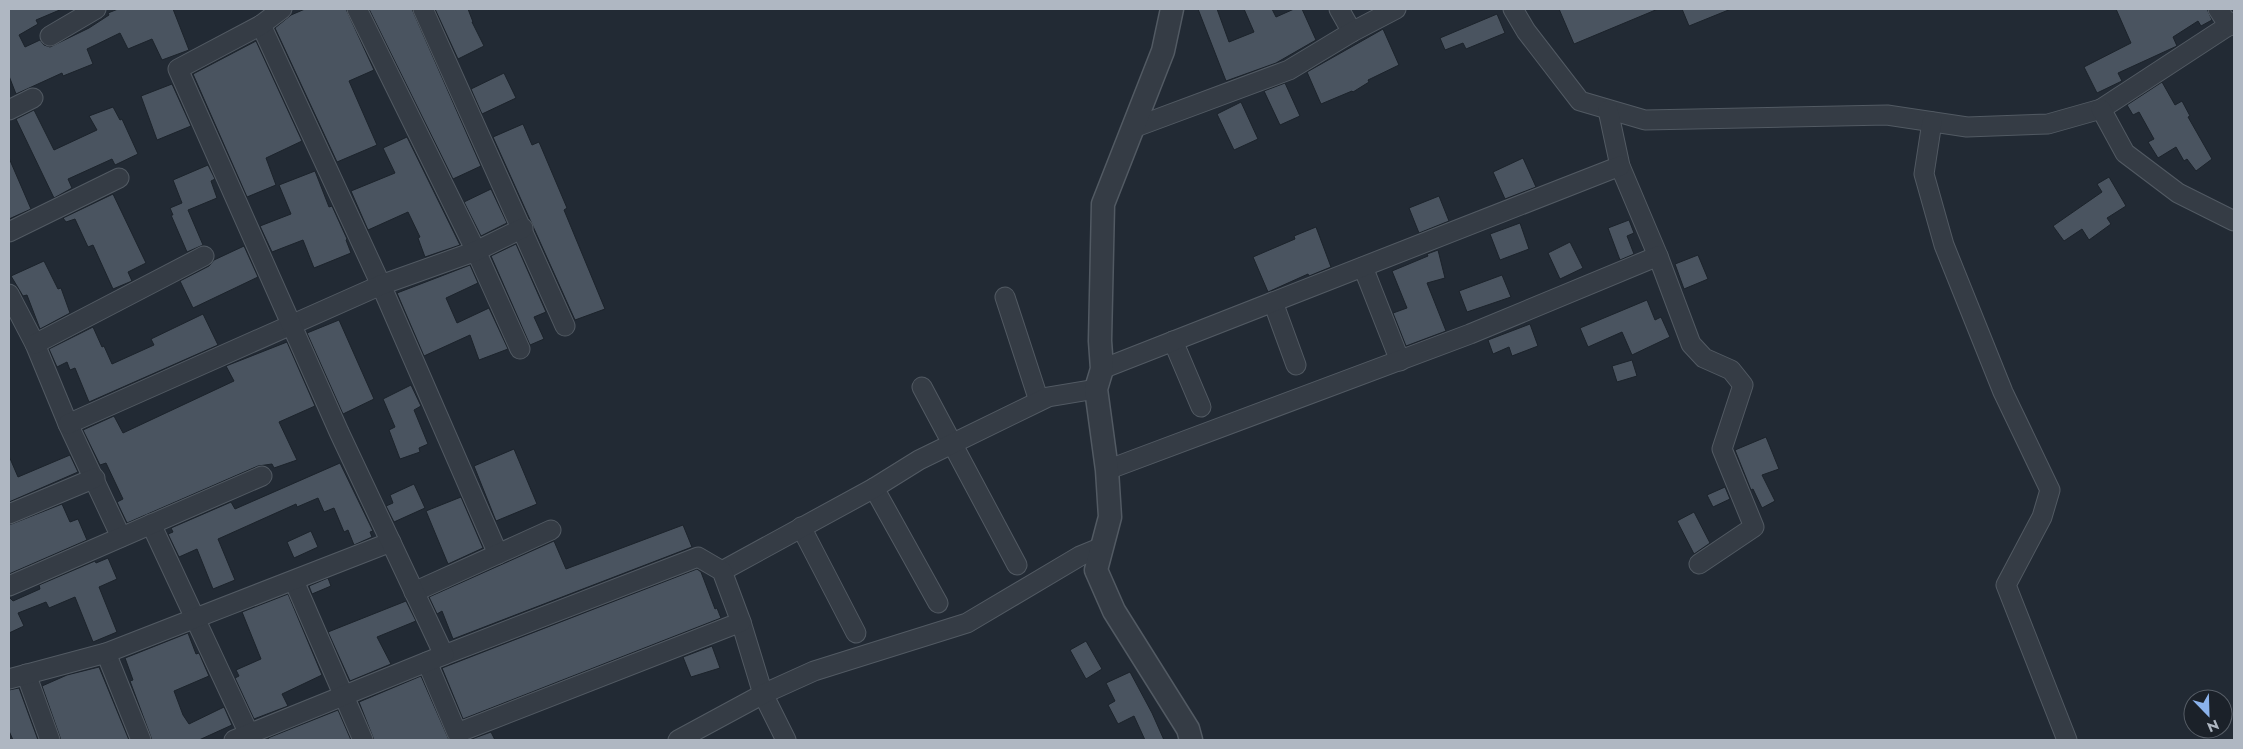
<svg xmlns="http://www.w3.org/2000/svg" width="2243" height="749" font-family="Jost,sans-serif">
  <style>
    .building { fill: #4a5460; stroke: #1c232b }
    .lines { fill: none; stroke-linecap: round; stroke-linejoin: round }
    .minor-casing { stroke: #525a63; stroke-width: 21 }
    .tertiary-casing { stroke: #525a63; stroke-width: 25 }
    .minor { stroke: #353c45; stroke-width: 19 }
    .tertiary { stroke: #353c45; stroke-width: 22 }
  </style>
  <rect width="100%" height="100%" fill="#222a34"/>
  <g class="building">
    <polygon points="9,9 62,9 36,20 38,24 19,35 25,47 40,40 44,45 50,47 89,28 109,15 108,13 118,9 173,9 189,50 162,60 152,39 128,49 120,33 87,49 93,64 63,76 62,73 16,94 9,76"/>
    <polygon points="305,9 346,9 374,70 349,81 377,145 337,162 275,28 291,15"/>
    <polygon points="369,9 412,9 481,166 453,179"/>
    <polygon points="435,9 468,9 473,22 472,22 484,46 458,59"/>
    <polygon points="1198,9 1217,9 1229,42 1254,32 1244,9 1272,9 1276,17 1294,9 1302,9 1316,40 1276,63 1226,81"/>
    <polygon points="1559,9 1658,9 1574,44"/>
    <polygon points="1682,9 1731,9 1689,26"/>
    <polygon points="2116,9 2207,9 2212,20 2201,26 2198,21 2173,37 2177,46 2118,73 2122,81 2097,93 2084,67 2131,43"/>
    <polygon points="1497,14 1505,33 1466,49 1463,43 1445,50 1440,38"/>
    <polygon points="1383,29 1399,65 1368,80 1369,82 1353,92 1352,91 1321,104 1307,72"/>
    <polygon points="256,41 302,141 266,158 276,185 247,197 193,74"/>
    <polygon points="504,73 516,98 482,114 471,89"/>
    <polygon points="2162,82 2175,105 2182,101 2190,116 2188,117 2212,159 2196,171 2187,159 2184,161 2176,147 2158,158 2148,142 2154,139 2139,112 2133,115 2127,105"/>
    <polygon points="1285,83 1300,116 1280,125 1264,91"/>
    <polygon points="172,84 191,126 157,140 141,96"/>
    <polygon points="1241,102 1258,139 1234,150 1217,114"/>
    <polygon points="113,107 120,120 122,119 138,154 115,165 112,159 68,179 72,188 54,198 16,119 34,110 54,150 97,130 89,116"/>
    <polygon points="523,124 532,145 539,142 567,208 564,210 605,309 575,320 493,137"/>
    <polygon points="407,137 460,245 425,257 418,238 420,237 408,212 368,230 351,191 395,173 383,148"/>
    <polygon points="9,158 31,209 9,219"/>
    <polygon points="1523,158 1536,187 1505,199 1493,172"/>
    <polygon points="208,165 215,179 211,181 217,198 188,210 203,245 187,252 171,215 173,215 170,208 182,203 173,180"/>
    <polygon points="315,171 329,207 332,206 347,239 346,240 351,253 314,268 303,240 272,252 260,226 291,214 279,185"/>
    <polygon points="2109,177 2126,206 2107,218 2111,224 2089,240 2082,229 2064,241 2053,226 2102,192 2097,184"/>
    <polygon points="491,189 507,223 481,236 464,202"/>
    <polygon points="113,194 146,263 128,272 132,281 113,289 93,245 88,247 75,219 66,222 63,218"/>
    <polygon points="1439,196 1449,221 1419,233 1409,208"/>
    <polygon points="1629,220 1634,233 1627,236 1634,254 1620,260 1608,228"/>
    <polygon points="1520,223 1529,249 1500,260 1490,234"/>
    <polygon points="1316,227 1331,267 1309,276 1308,274 1268,292 1253,257 1295,239 1294,236"/>
    <polygon points="1570,242 1583,268 1560,279 1548,253"/>
    <polygon points="516,244 546,312 534,317 544,339 530,345 491,256"/>
    <polygon points="244,246 258,277 193,308 180,281 209,266 214,260"/>
    <polygon points="1438,250 1445,278 1427,283 1446,331 1406,346 1393,313 1407,308 1392,271 1428,256 1427,254"/>
    <polygon points="1698,255 1708,279 1684,289 1675,264"/>
    <polygon points="44,261 58,289 61,288 70,313 40,329 27,295 23,296 11,276"/>
    <polygon points="470,265 478,283 446,298 457,323 489,308 508,349 479,360 470,335 424,356 397,293"/>
    <polygon points="1502,275 1511,297 1467,312 1459,291"/>
    <polygon points="1647,300 1655,320 1661,317 1670,337 1632,355 1622,332 1588,347 1580,328"/>
    <polygon points="203,314 218,345 89,402 75,368 70,370 67,362 57,367 49,349 93,327 102,347 104,346 112,364 154,345 151,339"/>
    <polygon points="339,320 374,399 343,414 307,333"/>
    <polygon points="1530,324 1538,346 1512,356 1509,347 1493,354 1488,340"/>
    <polygon points="287,342 315,406 279,422 297,460 274,468 272,464 258,466 127,523 117,502 123,499 106,463 100,465 83,430 114,416 123,433 234,381 226,366"/>
    <polygon points="1632,360 1637,376 1617,382 1612,366"/>
    <polygon points="411,385 421,406 414,410 428,444 419,448 420,452 400,459 389,430 395,427 383,399"/>
    <polygon points="1766,437 1779,469 1762,475 1775,501 1762,508 1753,489 1751,490 1735,450"/>
    <polygon points="514,449 537,504 496,521 474,466"/>
    <polygon points="70,455 78,472 9,502 9,456 18,477"/>
    <polygon points="340,463 373,531 370,532 372,537 354,545 348,530 344,532 334,508 324,512 318,498 297,507 296,504 218,539 235,580 213,589 197,549 179,557 168,534 173,532 171,528 231,502 235,509"/>
    <polygon points="414,484 425,508 394,522 386,506 393,503 390,495"/>
    <polygon points="1725,487 1730,499 1713,507 1707,495"/>
    <polygon points="461,497 483,548 448,564 426,511"/>
    <polygon points="62,504 70,522 78,519 87,540 9,574 9,525"/>
    <polygon points="1694,512 1710,543 1694,554 1677,521"/>
    <polygon points="683,525 692,547 453,639 442,611 437,614 429,597 554,541 566,569"/>
    <polygon points="311,531 318,547 294,558 287,542"/>
    <polygon points="108,558 117,579 99,587 117,632 93,642 75,597 49,608 46,602 18,613 24,626 9,633 9,597 13,601 40,589 39,585 95,561 96,563"/>
    <polygon points="697,569 701,572 715,609 717,608 721,618 463,719 442,668"/>
    <polygon points="328,578 331,586 312,594 309,586"/>
    <polygon points="288,594 322,675 282,694 288,706 254,719 235,678 239,676 236,670 261,659 242,612"/>
    <polygon points="406,601 416,621 377,637 391,664 350,681 328,632"/>
    <polygon points="188,633 196,654 199,653 209,676 174,691 183,715 189,724 224,707 232,725 199,740 152,740 130,681 133,680 125,658"/>
    <polygon points="1086,641 1102,669 1086,679 1070,650"/>
    <polygon points="712,646 720,668 691,677 683,657"/>
    <polygon points="99,667 129,740 61,740 42,686 67,675"/>
    <polygon points="1130,672 1152,713 1164,740 1145,740 1134,716 1118,724 1108,705 1115,701 1106,683"/>
    <polygon points="421,676 449,740 374,740 359,702"/>
    <polygon points="19,688 38,740 13,740 9,731 9,690"/>
    <polygon points="338,710 351,740 269,740 268,738"/>
    <polygon points="491,732 495,740 469,740"/>
  </g>
  <g class="lines">
    <defs>
      <g id="minor">
        <polyline points="357,9 476,251 520,349"/>
        <polyline points="423,9 565,326"/>
        <polyline points="1339,9 1352,32"/>
        <polyline points="1513,9 1526,31 1580,101 1645,120 1887,115 1967,127 2048,124 2101,109 2234,22"/>
        <polyline points="2218,9 2229,26"/>
        <polyline points="261,25 381,285 498,554"/>
        <polyline points="50,36 96,9"/>
        <polyline points="2101,109 2125,153 2178,193 2234,221"/>
        <polyline points="9,110 33,98"/>
        <polyline points="1608,110 1620,166 1658,256"/>
        <polyline points="1932,122 1924,174 1944,245 2003,392 2050,490 2042,517 2006,585 2067,740"/>
        <polyline points="1133,128 1289,70 1352,32 1396,9"/>
        <polyline points="9,232 119,178"/>
        <polyline points="1363,267 1400,361"/>
        <polyline points="9,294 35,344 68,424 121,537"/>
        <polyline points="1005,297 1039,401"/>
        <polyline points="1273,302 1296,365"/>
        <polyline points="1173,341 1201,407"/>
        <polyline points="35,344 204,256"/>
        <polyline points="1102,369 1620,166"/>
        <polyline points="922,387 1017,565"/>
        <polyline points="68,424 381,285 476,251 523,228"/>
        <polyline points="1107,470 1470,334 1658,256 1691,344 1704,358 1731,370 1743,385 1722,449 1754,527 1699,564"/>
        <polyline points="874,488 938,603"/>
        <polyline points="9,514 95,478"/>
        <polyline points="151,524 249,734"/>
        <polyline points="801,527 856,633"/>
        <polyline points="722,571 874,488 919,460 1048,397 1096,389"/>
        <polyline points="294,581 363,740"/>
        <polyline points="9,586 262,476"/>
        <polyline points="414,592 551,530"/>
        <polyline points="741,622 763,694 786,740"/>
        <polyline points="106,653 141,740"/>
        <polyline points="427,662 457,733 741,622 722,571 698,557 444,655"/>
        <polyline points="26,674 50,740"/>
        <polyline points="9,679 106,653 391,542"/>
        <polyline points="234,740 444,655 339,432 178,69 261,25 282,9"/>
        <polyline points="678,740 763,694 814,671 967,623 1080,556 1102,547"/>
      </g>
      <polyline id="tertiary" points="1172,9 1163,51 1103,204 1100,341 1102,369 1096,389 1107,470 1110,517 1096,570 1114,611 1188,729 1191,740"/>
    </defs>
    <use href="#minor" class="minor-casing"/>
    <use href="#tertiary" class="tertiary-casing"/>
    <use href="#minor" class="minor"/>
    <use href="#tertiary" class="tertiary"/>
  </g>
  <rect width="2243" height="749" fill="none" stroke="#afb7c2" stroke-width="20"/>
  <g transform="translate(2208 714) rotate(157)"><circle r="24" fill="#1b2129" stroke="#565d66"/>
  <path d="M0-4L9 19L0 12L-9 19Z" fill="#8bb2eb"/>
  <text y="-8" font-size="14" font-weight="bold" text-anchor="middle" fill="#afb7c2">N</text>
  </g>
</svg>
